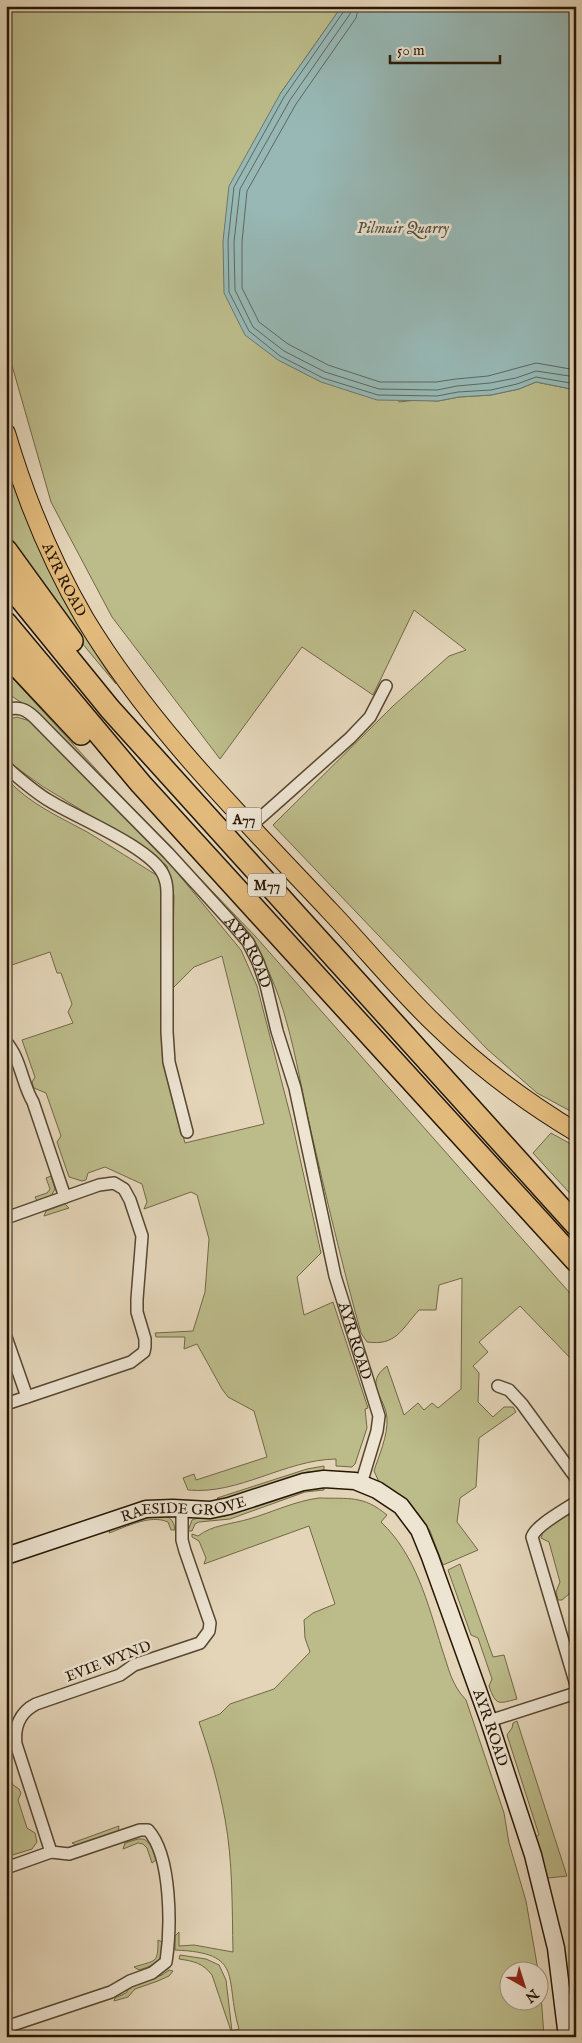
<svg xmlns="http://www.w3.org/2000/svg" width="582" height="2043" font-family="'IM FELL English',serif">
  <style>
    .green { fill: #bcbb8a; stroke: #716846 }
    .water { fill: #97b8b5; stroke: #6a776e }
    .lines { fill: none; stroke-linecap: round; stroke-linejoin: round }
    .shore { stroke: #5e675c; stroke-width: 1 }
    .street-casing { stroke: #564630; stroke-width: 14 }
    .secondary-casing { stroke: #261603; stroke-width: 19 }
    .primary-casing { stroke: #261603; stroke-width: 20 }
    .highway-casing { stroke: #261603; stroke-width: 24 }
    .street { stroke: #ede4d2; stroke-width: 11 }
    .secondary { stroke: #ede4d2; stroke-width: 16 }
    .primary { stroke: #e2ba7c; stroke-width: 18 }
    .highway { stroke: #e2ba7c; stroke-width: 21 }
    .labels { text-anchor: middle; stroke-width: 5; stroke-linejoin: round; paint-order: stroke }
    .shield { fill: #ede4d2; stroke: #625441; stroke-width: 1 }
    .shield-label { font-size: 14px; font-weight: bold; fill: #261603 }
    .street-label { font-size: 15px; fill: #261603; stroke: #ede4d2 }
    .water-label { font-size: 16px; font-style: italic; fill: #4e4f41; stroke: #ede4d2 }
  </style>
  <rect width="100%" height="100%" fill="#e4d5b9"/>
  <filter id="stains"><feTurbulence type="fractalNoise" baseFrequency=".004" numOctaves="4"/><feColorMatrix values="0 0 0 0 .2 0 0 0 0 .09 0 0 0 0 .02 0 0 0 .5 -.17"/></filter>
  <radialGradient id="worn" r=".72"><stop offset=".6" stop-color="#630" stop-opacity="0"/><stop offset="1" stop-color="#630" stop-opacity=".3"/></radialGradient>
  <g class="green">
    <polygon points="6,6 342,6 280,94 399,402 416,400 438,401 459,397 491,395 519,389 536,382 571,389 576,388 576,1114 537,1093 487,1049 273,825 393,706 449,656 466,650 414,610 373,695 302,647 220,759 112,617 51,502 11,362 6,328"/>
    <path d="M6,460C38,537 67,615 116,684L61,618L6,534Z"/>
    <path d="M6,671L105,779L256,937L576,1300V1364L520,1306L479,1342L488,1352L473,1366L479,1373L478,1402L493,1417L504,1407H513L516,1412L479,1438L476,1487L460,1498L457,1522L478,1550L443,1565L430,1531L417,1512L404,1499L379,1482L374,1471C379,1455 388,1436 387,1418C385,1396 363,1384 387,1366L404,1415L418,1403L424,1410L432,1403L438,1408L461,1389L462,1278L439,1285L436,1310H419C401,1330 396,1346 367,1342L361,1333C342,1265 326,1196 310,1127C295,1060 286,984 243,928L36,713L6,692Z"/>
    <path d="M17,717L33,722L165,858L241,950L257,986L291,1118L321,1253L297,1277L304,1315L333,1302L368,1408L365,1409L367,1428L355,1464L352,1467L336,1466V1459C284,1460 239,1495 188,1490L183,1478L194,1474L196,1480L267,1457L254,1411L228,1397L222,1389L197,1344L184,1349L185,1337H156L155,1333L193,1331L205,1292L209,1239L197,1195L191,1192L144,1209L147,1202L142,1184L105,1167L88,1173L86,1180L82,1181L69,1177L57,1142L61,1136L46,1093L34,1088L32,1082L35,1077L22,1040L73,1023L68,1012L72,1004L61,973H57L50,952L6,967V778C29,804 60,817 89,833C112,847 135,862 158,876L162,885L164,1067L185,1143L264,1124L222,956L194,967L172,989L174,896L167,866L142,847L42,786L6,760V720Z"/>
    <polygon points="551,1133 576,1147 576,1200 533,1153"/>
    <polygon points="51,1176 55,1189 51,1196 37,1201 35,1197 47,1193 50,1189 46,1178"/>
    <polygon points="65,1204 69,1208 44,1216 46,1211"/>
    <polygon points="324,1466 324,1471 307,1472 220,1501 217,1498 307,1469"/>
    <polygon points="324,1486 324,1490 305,1492 230,1519 199,1522 195,1524 192,1531 188,1531 192,1520 197,1518 225,1516 307,1489"/>
    <path d="M319,1498C349,1499 363,1495 387,1515L381,1522C416,1555 428,1604 442,1649C449,1669 451,1684 466,1700L504,1813L509,1843L526,1901L538,1970H510V2000H540V1980L544,2037H217L231,2031L212,1975C203,1963 193,1961 179,1959L180,1955L206,1959L219,1965L226,1980L232,2031L239,2029C224,1977 245,1953 175,1950V1936L179,1932V1946L194,1945L233,1952C232,1908 233,1862 225,1819C219,1786 210,1754 199,1722L220,1714L230,1704L274,1689L310,1652L305,1638L304,1620L313,1613L335,1604L309,1526L204,1564L206,1558L199,1541L192,1537V1534L198,1536C212,1525 232,1524 249,1519C273,1512 295,1501 319,1498Z"/>
    <path d="M160,1514C169,1517 174,1519 175,1530H171L168,1522C150,1514 126,1527 109,1533L111,1528L140,1518Z"/>
    <polygon points="566,1515 576,1516 576,1588 562,1600 558,1600 556,1592 560,1582 549,1542 541,1538 544,1529"/>
    <path d="M460,1564L493,1657L504,1655L517,1699C498,1704 496,1706 489,1686L492,1679L478,1638L471,1635L448,1570Z"/>
    <polygon points="517,1721 567,1876 548,1878 535,1837 539,1835 507,1735 512,1728 513,1723"/>
    <polygon points="6,1766 13,1785 19,1789 21,1793 18,1800 27,1828 35,1833 37,1842 32,1849 6,1857"/>
    <polygon points="119,1826 118,1832 78,1846 72,1843"/>
    <polygon points="138,1839 144,1839 151,1845 156,1860 152,1863 147,1848 143,1844 138,1843 123,1849 125,1843"/>
    <path d="M158,1940L162,1942C162,1964 158,1963 139,1970L134,1967C156,1960 158,1964 158,1940Z"/>
    <polygon points="169,1970 173,1971 169,1976 158,1981 135,1989 128,1997 114,2001 115,1998 126,1993 131,1986 162,1975"/>
  </g>
  <polygon class="water" points="342,6 576,6 576,388 571,389 536,382 519,389 491,395 459,397 438,401 377,400 321,382 278,360 245,335 224,293 223,241 229,186 280,94"/>
  <g class="lines">
    <g class="shore">
      <polyline points="345,6 344,11 284,97 234,187 228,241 229,292 249,331 280,356 323,378 378,395 437,396 458,392 491,390 517,384 536,377 576,384"/>
      <polyline points="352,6 350,14 290,100 240,189 234,242 235,290 253,327 284,351 325,372 379,389 437,390 457,386 490,383 516,378 536,371 576,377"/>
      <polyline points="359,6 356,18 296,104 247,191 242,242 242,288 259,322 288,344 328,365 380,382 436,382 456,379 488,376 536,363 576,370"/>
    </g>
    <defs>
      <g id="street">
        <path id="s1" d="M6,710C18,706 26,709 35,718L168,853L230,921L248,942L258,962L266,985L277,1031L295,1088L335,1276L379,1416L377,1431L361,1484"/>
        <path d="M6,767C20,779 33,791 48,800C75,817 150,847 163,874C166,880 167,886 167,892V1032L169,1062L187,1132"/>
        <polyline points="249,825 260,818 350,738 370,717 386,686"/>
        <path d="M6,1042C21,1059 22,1084 33,1102L65,1197L99,1185L114,1183L124,1189L130,1200L142,1236L137,1299V1312L145,1339V1347L144,1352L131,1362L6,1404"/>
        <polyline points="6,1218 65,1197"/>
        <polyline points="6,1337 27,1397"/>
        <polyline points="498,1386 509,1390 522,1404 576,1478"/>
        <path d="M576,1502C565,1510 536,1525 532,1537L576,1685"/>
        <polyline points="489,1721 576,1693"/>
        <path d="M6,1868L51,1852L16,1744C14,1727 20,1712 36,1704L120,1675L134,1665L200,1643L209,1631L210,1623L185,1551L182,1540V1510"/>
        <path d="M6,2027L111,1992L130,1981L152,1973L166,1962C171,1929 172,1856 148,1830H140L69,1854L51,1852"/>
      </g>
      <g id="secondary">
        <path id="s2" d="M6,1556L146,1509L173,1508L210,1510L229,1506L303,1482L324,1479L355,1481L377,1490L401,1506L419,1530L430,1557L489,1721L533,1855L556,1948L567,2037"/>
      </g>
      <g id="primary">
        <path id="s3" d="M6,433C25,497 51,561 85,619C151,728 244,819 330,911C366,949 399,990 437,1026C479,1067 526,1102 576,1132"/>
      </g>
      <g id="highway">
        <polyline points="6,550 72,641"/>
        <polyline points="6,581 110,709 576,1225"/>
        <polyline points="6,623 141,784 576,1261"/>
        <polyline points="6,654 81,734"/>
      </g>
    </defs>
    <use href="#street" class="street-casing"/>
    <use href="#secondary" class="secondary-casing"/>
    <use href="#primary" class="primary-casing"/>
    <use href="#highway" class="highway-casing"/>
    <use href="#street" class="street"/>
    <use href="#secondary" class="secondary"/>
    <use href="#primary" class="primary"/>
    <use href="#highway" class="highway"/>
  </g>
  <g class="labels">
    <g class="shield">
      <rect x="226.5" y="807.5" width="35" height="23" rx="4"/>
      <rect x="248" y="873.5" width="38" height="23" rx="4"/>
    </g>
    <g class="shield-label">
      <text x="244" y="824">A77</text>
      <text x="267" y="890">M77</text>
    </g>
    <g class="street-label">
      <text dy="5" stroke="none"><textPath href="#s3" startOffset="158">AYR ROAD</textPath></text>
      <text dy="5" stroke="none"><textPath href="#s1" startOffset="350">AYR ROAD</textPath></text>
      <text dy="5" stroke="none"><textPath href="#s1" startOffset="755">AYR ROAD</textPath></text>
      <text dy="5" stroke="none"><textPath href="#s2" startOffset="185">RAESIDE GROVE</textPath></text>
      <text transform="translate(108 1661) rotate(-21)" y="5">EVIE WYND</text>
      <text dy="5" stroke="none"><textPath href="#s2" startOffset="654">AYR ROAD</textPath></text>
    </g>
    <g class="water-label">
      <text x="403" y="233">Pilmuir Quarry</text>
    </g>
  </g>
  <rect width="582" height="2043" fill="none" stroke="#e4d5b9" stroke-width="25"/>
  <rect x="8" y="8" width="567" height="2028" fill="none" stroke="#261603" stroke-width="2.5"/>
  <rect x="12" y="12" width="557" height="2018" fill="none" stroke="#261603"/>
  <g transform="translate(524 1986) rotate(141)"><circle r="24" fill="#ede4d2" stroke="#9d927f"/>
  <path d="M0-4L9 19L0 12L-9 19Z" fill="#8f2418"/>
  <text y="-8" font-size="14" font-weight="bold" text-anchor="middle" fill="#261603">N</text>
  </g>
  <path d="M390 55v8h110v-8" fill="none" stroke="#261603" stroke-width="2.5"/>
  <text x="397" y="55" font-size="15" fill="#261603" stroke="#ede4d2" stroke-width="4" paint-order="stroke">50 m</text>
  <rect width="100%" height="100%" filter="url(#stains)"/>
  <rect width="100%" height="100%" fill="url(#worn)"/>
</svg>
